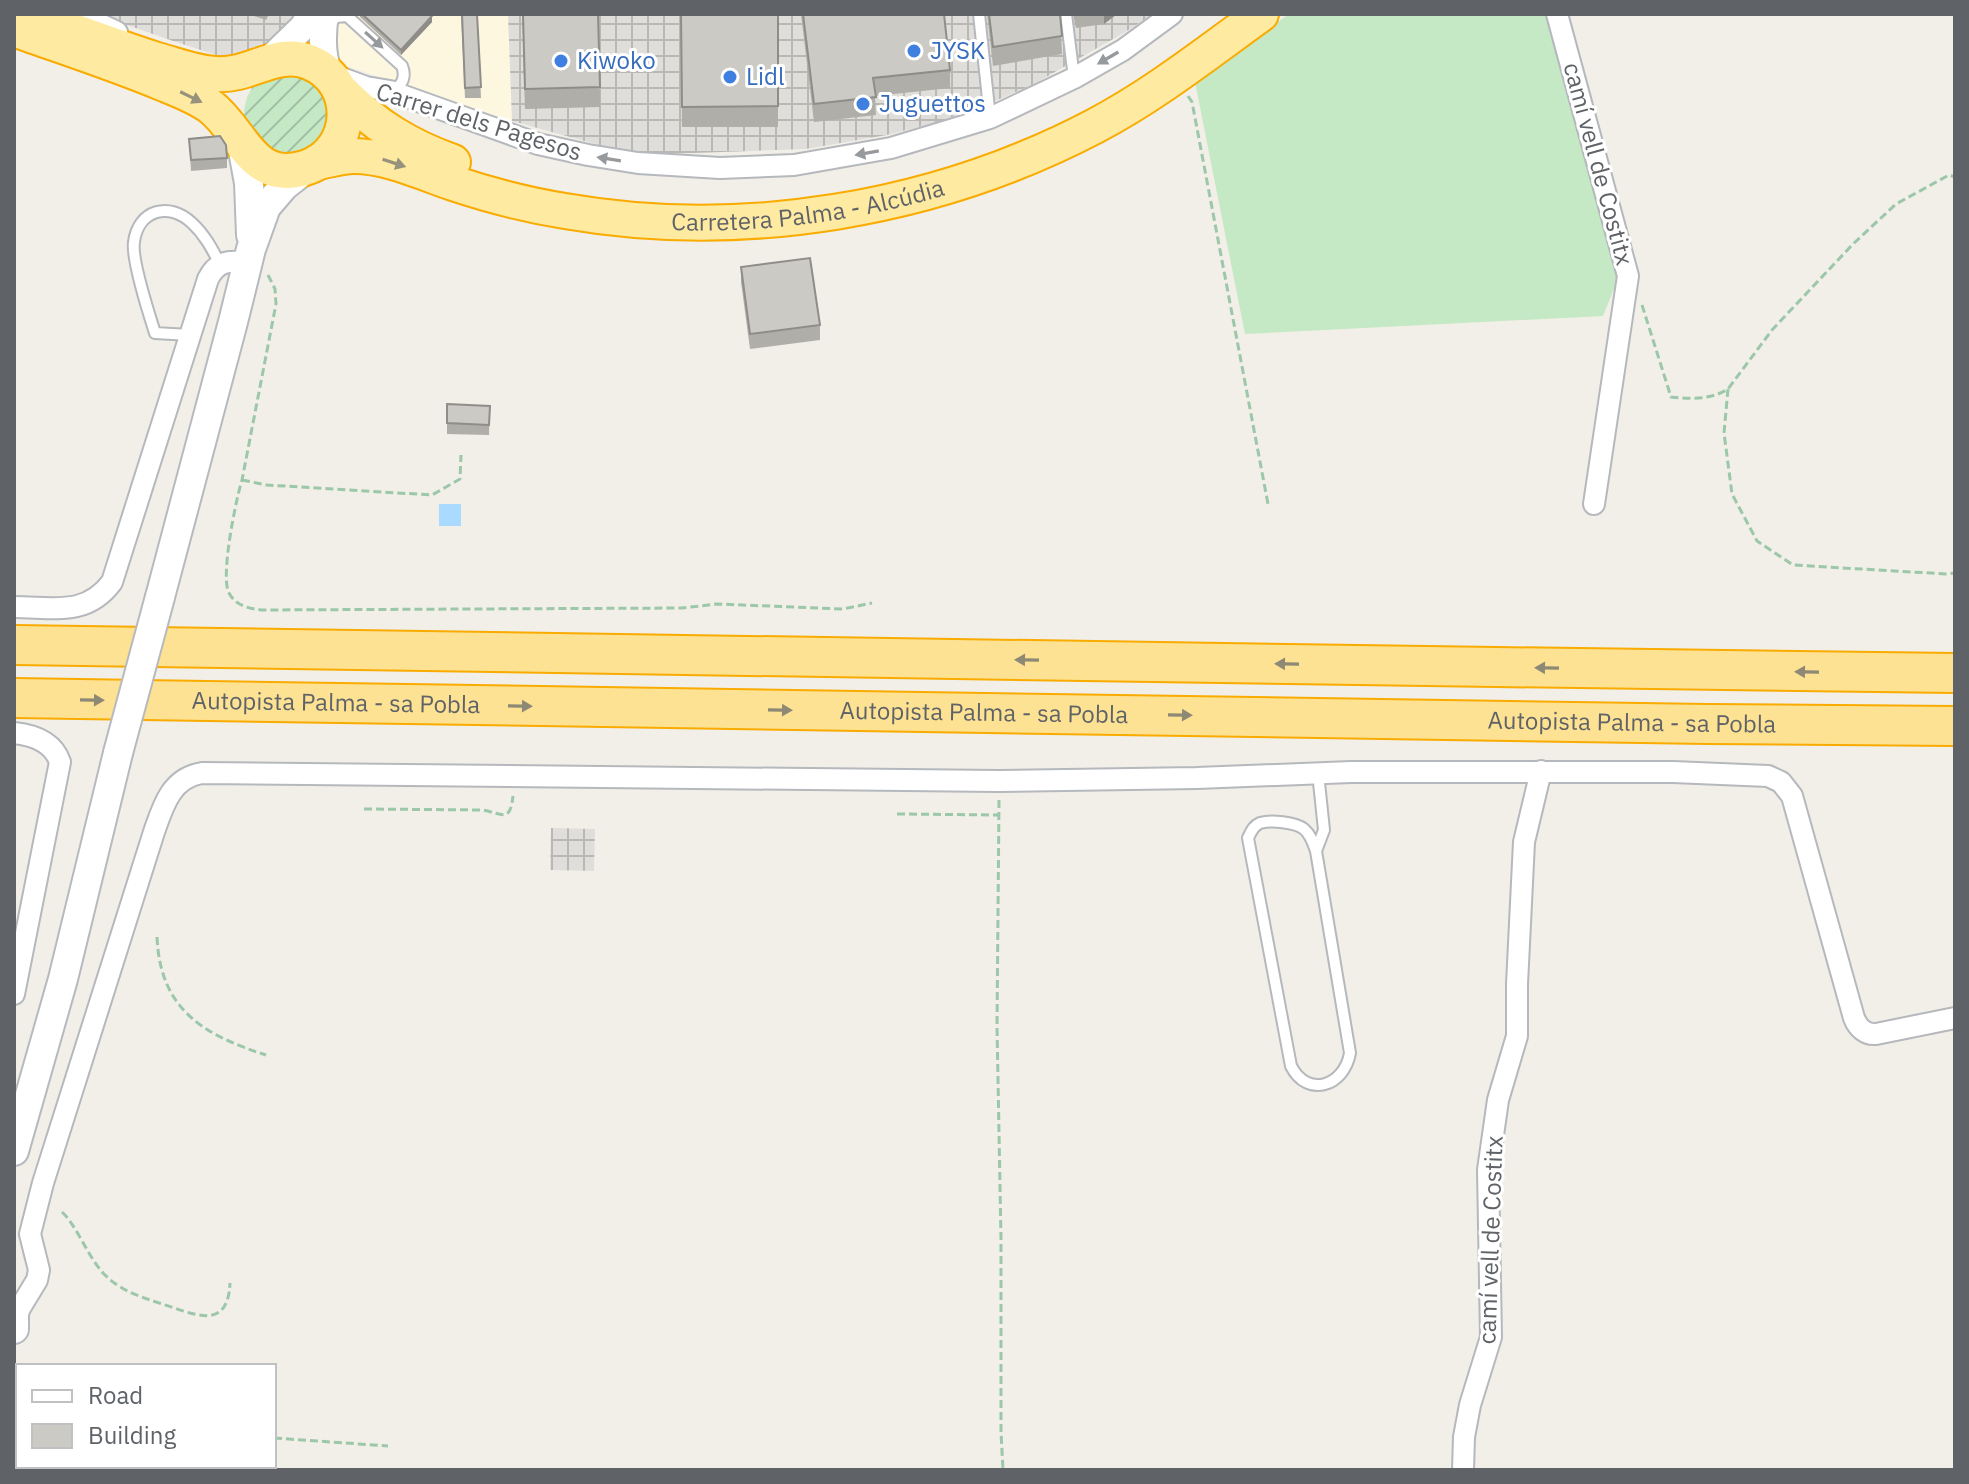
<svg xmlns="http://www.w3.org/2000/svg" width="1969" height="1484" font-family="'IBM Plex Sans',sans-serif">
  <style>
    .commercial { fill: #fef7e0 }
    .industrial { fill: url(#industrial-grid) }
    .grass { fill: #c5e8c5 }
    .garden { fill: url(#garden-furrows) }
    .water { fill: #aadaff }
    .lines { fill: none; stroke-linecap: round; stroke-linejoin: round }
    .service-casing { stroke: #b5b8bc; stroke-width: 14 }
    .minor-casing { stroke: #b5b8bc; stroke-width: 24 }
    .tertiary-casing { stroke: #b5b8bc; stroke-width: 30 }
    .secondary-casing { stroke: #b6babf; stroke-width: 32 }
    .trunk-casing { stroke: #f9ab00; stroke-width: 38 }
    .motorway-casing { stroke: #f9ab00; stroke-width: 42 }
    .path { stroke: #9cc7a9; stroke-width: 3; stroke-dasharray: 8 4; stroke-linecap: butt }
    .service { stroke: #fff; stroke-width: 10 }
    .minor { stroke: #fff; stroke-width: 20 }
    .tertiary { stroke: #fff; stroke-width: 26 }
    .secondary { stroke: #fff; stroke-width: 28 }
    .trunk { stroke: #feeaa1; stroke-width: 34 }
    .motorway { stroke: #fde293; stroke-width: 38 }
    .secondary-bridge-casing { stroke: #b6babf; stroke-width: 32; stroke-linecap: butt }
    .secondary-bridge { stroke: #fff; stroke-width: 28 }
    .wall { fill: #afaea9 }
    .shaded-wall { fill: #8f8d8a }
    .building { fill: #cccac5; stroke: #8f8d8a; stroke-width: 2 }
    .oneway { fill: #979a9d }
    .oneway2 { fill: #97927c }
    .oneway3 { fill: #8e8975 }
    .shop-dot { fill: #3f7fe0; stroke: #fff; stroke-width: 3 }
    .labels { text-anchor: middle; stroke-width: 6; stroke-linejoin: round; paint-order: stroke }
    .shop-label { font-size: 24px; fill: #366cbe; stroke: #fff; text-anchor: start }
    .street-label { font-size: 24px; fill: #5f6368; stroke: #fff }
  </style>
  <defs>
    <pattern id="industrial-grid" width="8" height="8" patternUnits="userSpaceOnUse" patternTransform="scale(2)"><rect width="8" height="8" fill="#e0deda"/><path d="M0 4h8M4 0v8" fill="none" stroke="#b9b8b5"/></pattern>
    <pattern id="garden-furrows" width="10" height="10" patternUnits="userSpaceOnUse" patternTransform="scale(2)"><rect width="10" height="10" fill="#c5e8c5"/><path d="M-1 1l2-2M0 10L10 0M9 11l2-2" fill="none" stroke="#a3c0a4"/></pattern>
  </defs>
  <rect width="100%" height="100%" fill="#f1efe8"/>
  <polygon class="commercial" points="335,14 508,14 512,121 332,61"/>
  <g class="industrial">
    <polygon points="95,14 300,14 273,40 253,51 232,57 216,55 173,41"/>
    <polygon points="508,14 1150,14 1150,16 1122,34 1032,85 986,105 938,122 887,135 806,149 666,154 617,150 512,121"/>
    <polygon points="551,828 595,829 594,871 550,870"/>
  </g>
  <polygon class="grass" points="1289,14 1546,14 1619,276 1603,316 1245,334 1195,82"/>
  <polygon class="garden" points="277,70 318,80 332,107 326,136 302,155 272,154 245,124 244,110 247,97 254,85"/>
  <rect class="water" x="439" y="504" width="22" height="22"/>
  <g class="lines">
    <defs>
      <g id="service">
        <polyline points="979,14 990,118"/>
        <polyline points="1066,14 1074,78"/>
        <path d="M330,23L336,17L347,16L402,66C406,76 403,86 392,90"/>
        <path d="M190,335L155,333C149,314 131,259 134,242C138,210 169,201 192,223C205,235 212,249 220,264"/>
        <path d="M1316,851C1313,843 1311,835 1304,829C1295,822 1271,820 1260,823C1253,826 1251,832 1248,838L1291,1066C1307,1098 1344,1087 1350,1053L1316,851L1324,830L1318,773"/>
      </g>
      <g id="minor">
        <polyline points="88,14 98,23 117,32"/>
        <polyline points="1557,14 1628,276 1594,504"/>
        <polyline points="336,76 366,87 390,91 538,144 588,155 638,163 720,168 794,165 891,148 990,118 1074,78 1123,50 1172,14"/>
        <path d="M14,607C53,607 86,617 112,582L208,279C217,261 229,260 247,263"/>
        <path d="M14,733C34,735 53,742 60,762L14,994"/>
        <path d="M15,1322L20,1308L37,1280L39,1270L30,1234L43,1183L154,832C163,806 171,778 202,773L999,781L1197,778L1351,772H1673L1768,776L1781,782L1792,796L1854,1018C1858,1028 1866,1035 1876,1034L1955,1018"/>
        <polyline points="1463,1470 1464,1437 1470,1405 1491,1337 1488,1170 1498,1100 1517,1036 1517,984 1524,842 1541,771"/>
      </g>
      <g id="tertiary">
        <path d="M325,14C322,34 321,55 329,73"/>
        <polyline points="267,62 303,27 311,14"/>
      </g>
      <g id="secondary">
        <polyline points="242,145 249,183 251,235"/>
        <polyline points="160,597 233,322 251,249 266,207 284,186 308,167"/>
        <polyline points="14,1151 63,979 118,753"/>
        <polyline points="14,1312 14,1329"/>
      </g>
      <g id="trunk">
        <path d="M14,29C64,47 114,63 162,83C179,90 196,96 211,107C243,132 252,184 305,168C355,152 359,82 309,62C276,49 249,77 216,74C196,73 176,65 157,60C113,46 69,29 26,14"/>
        <path d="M341,91C374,125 408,146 453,162"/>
        <path id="s1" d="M318,162C330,160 342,156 354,156C387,156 421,172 453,183C489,195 527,205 565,211C743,242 935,210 1095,126C1154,95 1207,53 1261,14"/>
      </g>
      <g id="motorway">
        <polyline points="14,645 1496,667 1955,673"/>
        <path id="s2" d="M14,698L1708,724L1955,726"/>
      </g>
    </defs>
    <use href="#service" class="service-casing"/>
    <use href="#minor" class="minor-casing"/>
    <use href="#tertiary" class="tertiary-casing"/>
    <use href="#secondary" class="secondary-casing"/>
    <use href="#trunk" class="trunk-casing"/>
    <use href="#motorway" class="motorway-casing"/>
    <g class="path">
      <polyline points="1188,96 1192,102 1268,504"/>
      <path d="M268,275L275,289L276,304L242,480C236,499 220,577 229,593C236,606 248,608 261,610L682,608L717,604L843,609L872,603"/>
      <path d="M1642,305L1671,397C1690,399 1711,400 1728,389L1772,330L1853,244L1896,204L1949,175L1955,177"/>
      <polyline points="1728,389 1724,433 1732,494 1757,541 1793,565 1946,574 1955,573"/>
      <polyline points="242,480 267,485 432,495 460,479 461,455"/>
      <polyline points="999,800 997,1026 1001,1239 1001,1432 1003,1470"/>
      <path d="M364,809L483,810C503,814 510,823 513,796"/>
      <polyline points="897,814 999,815"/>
      <path d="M157,937C160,1010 204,1035 266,1055"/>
      <path d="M62,1212C77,1226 87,1255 103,1273C120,1291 139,1296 162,1304C192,1313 228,1333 230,1283"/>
      <polyline points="14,1420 18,1420"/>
      <polyline points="274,1438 388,1446"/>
    </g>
    <use href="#service" class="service"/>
    <use href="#minor" class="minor"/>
    <use href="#tertiary" class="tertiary"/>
    <use href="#secondary" class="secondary"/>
    <use href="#trunk" class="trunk"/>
    <use href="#motorway" class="motorway"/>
    <defs>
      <polyline id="secondary-bridge" points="118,753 160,597"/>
    </defs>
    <use href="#secondary-bridge" class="secondary-bridge-casing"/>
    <use href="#secondary-bridge" class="secondary-bridge"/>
  </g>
  <g class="wall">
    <polygon points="248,14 269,14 266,20"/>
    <polygon points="360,14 429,14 432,22 401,55 360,17"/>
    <polygon points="461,14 477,14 481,98 465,98"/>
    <polygon points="522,14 598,14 600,107 525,109"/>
    <polygon points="681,14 778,14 778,127 682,127"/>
    <polygon points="801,14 944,14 950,70 950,88 875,96 876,115 814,122"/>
    <polygon points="987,14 1060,14 1062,54 993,66"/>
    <polygon points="1073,14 1117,14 1104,24 1076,28"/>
    <polygon points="189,139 227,158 227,168 191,171"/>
    <polygon points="741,267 820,325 820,340 750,349 741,282"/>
    <polygon points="447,404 490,406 489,435 447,434"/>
  </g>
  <g class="shaded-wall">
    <polygon points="1104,14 1117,14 1104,24"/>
    <polygon points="432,16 432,22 401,55 401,50"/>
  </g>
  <g class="building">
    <polygon points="362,14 429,14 432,16 401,50"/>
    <polygon points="462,14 477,14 481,87 465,88"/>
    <polygon points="523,14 598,14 600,87 525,89"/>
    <polygon points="681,14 778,14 778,106 682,107"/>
    <polygon points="803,14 944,14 950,70 873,78 876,97 814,104"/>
    <polygon points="989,14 1060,14 1062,36 993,47"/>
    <polygon points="220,136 226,145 227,158 191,160 189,139"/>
    <polygon points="810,258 820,325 750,334 741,267"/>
    <polygon points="447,404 490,406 489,425 447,423"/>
  </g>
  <defs><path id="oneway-solid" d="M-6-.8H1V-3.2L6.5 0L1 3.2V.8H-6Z" transform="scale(2)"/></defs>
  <g class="oneway">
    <use href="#oneway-solid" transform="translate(374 40) rotate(42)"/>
    <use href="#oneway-solid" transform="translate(1108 58) rotate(150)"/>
    <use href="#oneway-solid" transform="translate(867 153) rotate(170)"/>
    <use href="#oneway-solid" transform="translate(609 159) rotate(-171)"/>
  </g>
  <g class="oneway2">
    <use href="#oneway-solid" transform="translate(191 97) rotate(26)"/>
    <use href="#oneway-solid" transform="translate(394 163) rotate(18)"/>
  </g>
  <g class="oneway3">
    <use href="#oneway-solid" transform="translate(1027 660) rotate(-179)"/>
    <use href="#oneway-solid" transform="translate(1287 664) rotate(-179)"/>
    <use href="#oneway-solid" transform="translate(1547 668) rotate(-179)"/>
    <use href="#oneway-solid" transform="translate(1807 672) rotate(-179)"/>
    <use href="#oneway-solid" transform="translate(92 700) rotate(1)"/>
    <use href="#oneway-solid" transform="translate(520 706) rotate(1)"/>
    <use href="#oneway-solid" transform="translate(780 710) rotate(1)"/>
    <use href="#oneway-solid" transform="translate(1180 715) rotate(1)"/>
  </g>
  <g class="shop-dot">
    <circle cx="914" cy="51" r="8"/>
    <circle cx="561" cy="61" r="8"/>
    <circle cx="730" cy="77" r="8"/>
    <circle cx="863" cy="104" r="8"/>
  </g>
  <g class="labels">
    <g class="shop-label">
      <text x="930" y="59">JYSK</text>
      <text x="577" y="69">Kiwoko</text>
      <text x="746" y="85">Lidl</text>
      <text x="879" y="112">Juguettos</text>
    </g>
    <g class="street-label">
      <text transform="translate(479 122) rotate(17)" y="8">Carrer dels Pagesos</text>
      <text transform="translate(1598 164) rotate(75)" y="8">camí vell de Costitx</text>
      <text dy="8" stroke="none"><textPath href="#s1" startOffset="500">Carretera Palma - Alcúdia</textPath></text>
      <text dy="8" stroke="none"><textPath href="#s2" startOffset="322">Autopista Palma - sa Pobla</textPath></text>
      <text dy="8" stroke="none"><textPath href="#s2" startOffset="970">Autopista Palma - sa Pobla</textPath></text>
      <text dy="8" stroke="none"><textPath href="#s2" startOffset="1618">Autopista Palma - sa Pobla</textPath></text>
      <text transform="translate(1491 1240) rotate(-88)" y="8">camí vell de Costitx</text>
    </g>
  </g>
  <rect width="1969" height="1484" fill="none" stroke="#5f6368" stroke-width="32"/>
  <rect x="16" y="1364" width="260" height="104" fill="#ffffff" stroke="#bfc1c3" stroke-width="2"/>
  <rect x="32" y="1390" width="40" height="12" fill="#ffffff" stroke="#bfc1c3" stroke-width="2"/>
  <text x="88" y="1404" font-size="24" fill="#5f6368">Road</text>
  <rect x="32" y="1424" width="40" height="24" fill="#cccac5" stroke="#bfc1c3" stroke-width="2"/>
  <text x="88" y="1444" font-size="24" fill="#5f6368">Building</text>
</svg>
